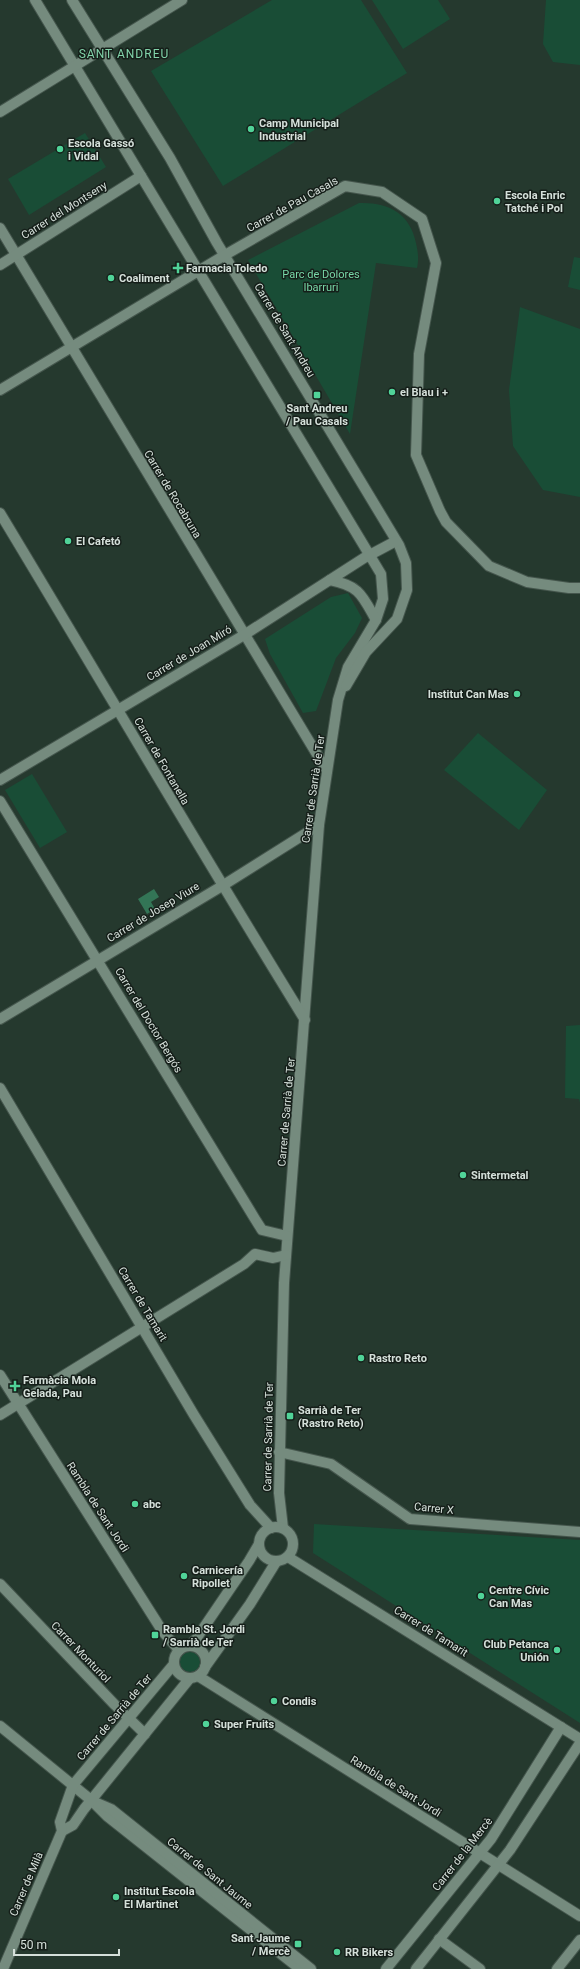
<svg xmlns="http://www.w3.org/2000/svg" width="580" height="1969" font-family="Roboto,sans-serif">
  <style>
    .green { fill: #194d36 }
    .water { fill: #337556 }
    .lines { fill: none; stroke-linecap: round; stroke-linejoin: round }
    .minor-casing { stroke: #45564d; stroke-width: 12 }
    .minor { stroke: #758b7e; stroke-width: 10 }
    .poi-dot { fill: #50d398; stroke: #151e19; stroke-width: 1.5 }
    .labels { text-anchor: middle; stroke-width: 3; stroke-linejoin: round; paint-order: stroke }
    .poi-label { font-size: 11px; font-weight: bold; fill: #d5e0da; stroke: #151e19; text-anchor: start }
    .street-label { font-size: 11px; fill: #d5e0da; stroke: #151e19 }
    .park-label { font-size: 11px; fill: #77d7a7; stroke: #151e19 }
    .neighbourhood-label { font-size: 12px; letter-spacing: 1px; fill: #82d3aa; stroke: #151e19 }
  </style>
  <rect width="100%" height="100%" fill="#25392e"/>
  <g class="green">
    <polygon points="272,0 361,0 407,73 223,186 151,71"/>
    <polygon points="372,0 438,0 450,19 403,49"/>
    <polygon points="546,0 580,0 580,65 553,62 543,44"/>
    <polygon points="85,133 106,167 29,215 8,179"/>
    <path d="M359,203C388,202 410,213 416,243C418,252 419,259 417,268L376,263L350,434L248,260Z"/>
    <polygon points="574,257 580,258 580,290 568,287"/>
    <polygon points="520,307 580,329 580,497 543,490 513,446 509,390"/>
    <polygon points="348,593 362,618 355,633 336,658 316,711 303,713 270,654 265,639 331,597"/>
    <polygon points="478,733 547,790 519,830 444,770"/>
    <polygon points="32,774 67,832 40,848 5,790"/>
    <polygon points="580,1025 580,1103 579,1099 565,1098 566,1026"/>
    <polygon points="314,1524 580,1540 580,1723 313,1553"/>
    <circle cx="190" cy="1662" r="10"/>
  </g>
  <polygon class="water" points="154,889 159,897 151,902 155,909 147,914 138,899"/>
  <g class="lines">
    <defs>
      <g id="minor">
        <polyline points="35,0 381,574 383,599 376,620 348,667 338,700 319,825 284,1283 279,1493 283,1528"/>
        <polyline points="72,0 170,158 217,243 399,545 406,563 407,590 397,619 366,652 346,686"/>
        <polyline points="0,112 182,0"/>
        <polyline points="0,228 327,771"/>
        <polyline points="0,265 141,176"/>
        <polyline points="0,390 225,255 345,186 382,192 422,219 436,263 419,354 416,455 440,511 446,522 489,566 527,582 569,588 580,588"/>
        <path d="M0,513C102,682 201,852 305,1020"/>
        <path d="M330,580C360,586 362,595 376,620"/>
        <polyline points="0,780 244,635 364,558 396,541"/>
        <polyline points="0,801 255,1219 262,1230 287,1236"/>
        <polyline points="0,1019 222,886 319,825"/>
        <polyline points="0,1088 194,1415 250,1505 271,1528"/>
        <polyline points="0,1375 163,1632 179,1650"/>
        <polyline points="0,1415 244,1264 255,1254 273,1258 286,1255"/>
        <polyline points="279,1452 331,1464 410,1519 580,1532"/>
        <circle cx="276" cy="1544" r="17"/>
        <polyline points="288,1557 580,1739"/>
        <polyline points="0,1584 115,1705 145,1734"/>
        <polyline points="189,1646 196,1639 249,1561 259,1544"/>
        <circle cx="190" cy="1662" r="16"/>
        <polyline points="205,1667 250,1604 276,1562"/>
        <polyline points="198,1676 580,1916"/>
        <polyline points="0,1726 91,1800 107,1816 300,1969"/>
        <polyline points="97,1803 111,1809 311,1969"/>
        <polyline points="62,1831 73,1825 84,1809 190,1678"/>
        <polyline points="439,1939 480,1969"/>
        <polyline points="3,1969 62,1831 60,1822 73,1785 174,1664"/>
        <polyline points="386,1969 491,1839 561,1727"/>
        <polyline points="416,1969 510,1850 580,1743"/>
        <polyline points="557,1969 580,1940"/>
      </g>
    </defs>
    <use href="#minor" class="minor-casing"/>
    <use href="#minor" class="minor"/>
  </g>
  <g class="poi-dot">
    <circle cx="251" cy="129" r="4"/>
    <circle cx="60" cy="149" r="4"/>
    <circle cx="497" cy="201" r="4"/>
    <path d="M176 262h4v4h4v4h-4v4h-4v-4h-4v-4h4z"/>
    <circle cx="111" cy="278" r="4"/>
    <circle cx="392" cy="392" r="4"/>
    <rect x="313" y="391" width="8" height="8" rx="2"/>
    <circle cx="68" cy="541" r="4"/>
    <circle cx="517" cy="694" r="4"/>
    <circle cx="463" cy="1175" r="4"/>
    <circle cx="361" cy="1358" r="4"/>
    <path d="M13 1380h4v4h4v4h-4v4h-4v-4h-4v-4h4z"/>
    <rect x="286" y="1412" width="8" height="8" rx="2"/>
    <circle cx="135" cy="1504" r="4"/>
    <circle cx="184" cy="1576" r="4"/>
    <circle cx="481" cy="1596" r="4"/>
    <rect x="151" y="1631" width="8" height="8" rx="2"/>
    <circle cx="557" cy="1650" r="4"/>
    <circle cx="274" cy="1701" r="4"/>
    <circle cx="206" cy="1724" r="4"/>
    <circle cx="116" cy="1897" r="4"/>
    <rect x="294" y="1940" width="8" height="8" rx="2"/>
    <circle cx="337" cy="1952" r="4"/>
  </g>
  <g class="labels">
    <g class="poi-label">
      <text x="259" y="127">Camp Municipal<tspan x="259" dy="13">Industrial</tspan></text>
      <text x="68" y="147">Escola Gassó<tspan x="68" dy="13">i Vidal</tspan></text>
      <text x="505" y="199">Escola Enric<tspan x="505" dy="13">Tatché i Pol</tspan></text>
      <text x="186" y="272">Farmacia Toledo</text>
      <text x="119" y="282">Coaliment</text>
      <text x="400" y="396">el Blau i +</text>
      <text x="317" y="412" text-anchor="middle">Sant Andreu<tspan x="317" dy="13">/ Pau Casals</tspan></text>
      <text x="76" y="545">El Cafetó</text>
      <text x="509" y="698" text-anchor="end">Institut Can Mas</text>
      <text x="471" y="1179">Sintermetal</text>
      <text x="369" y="1362">Rastro Reto</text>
      <text x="23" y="1384">Farmàcia Mola<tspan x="23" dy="13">Gelada, Pau</tspan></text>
      <text x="298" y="1414">Sarrià de Ter<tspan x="298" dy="13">(Rastro Reto)</tspan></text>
      <text x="143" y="1508">abc</text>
      <text x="192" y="1574">Carnicería<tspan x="192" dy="13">Ripollet</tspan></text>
      <text x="489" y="1594">Centre Cívic<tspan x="489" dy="13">Can Mas</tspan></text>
      <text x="163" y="1633">Rambla St. Jordi<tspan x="163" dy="13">/ Sarrià de Ter</tspan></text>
      <text x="549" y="1648" text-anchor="end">Club Petanca<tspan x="549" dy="13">Unión</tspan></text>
      <text x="282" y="1705">Condis</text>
      <text x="214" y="1728">Super Fruits</text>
      <text x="124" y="1895">Institut Escola<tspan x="124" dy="13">El Martinet</tspan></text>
      <text x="290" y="1942" text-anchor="end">Sant Jaume<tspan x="290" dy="13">/ Mercè</tspan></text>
      <text x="345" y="1956">RR Bikers</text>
    </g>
    <g class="street-label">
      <text transform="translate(292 204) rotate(-29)" y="4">Carrer de Pau Casals</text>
      <text transform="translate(64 210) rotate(-32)" y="4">Carrer del Montseny</text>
      <text transform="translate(285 330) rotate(59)" y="4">Carrer de Sant Andreu</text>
      <text transform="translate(173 494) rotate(59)" y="4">Carrer de Rocabruna</text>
      <text transform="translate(189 653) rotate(-31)" y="4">Carrer de Joan Miró</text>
      <text transform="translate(162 761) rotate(60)" y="4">Carrer de Fontanella</text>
      <text transform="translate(313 789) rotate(-82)" y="4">Carrer de Sarrià de Ter</text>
      <text transform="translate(153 912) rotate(-31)" y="4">Carrer de Josep Viure</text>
      <text transform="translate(149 1020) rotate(59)" y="4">Carrer del Doctor Bergós</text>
      <text transform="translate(286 1112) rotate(-85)" y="4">Carrer de Sarrià de Ter</text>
      <text transform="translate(143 1304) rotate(59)" y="4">Carrer de Tamarit</text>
      <text transform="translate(268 1437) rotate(-89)" y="4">Carrer de Sarrià de Ter</text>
      <text transform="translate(98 1507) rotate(57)" y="4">Rambla de Sant Jordi</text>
      <text transform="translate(434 1508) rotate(6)" y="4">Carrer X</text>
      <text transform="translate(431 1631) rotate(32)" y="4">Carrer de Tamarit</text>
      <text transform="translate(81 1652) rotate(46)" y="4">Carrer Monturiol</text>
      <text transform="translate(114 1717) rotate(-50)" y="4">Carrer de Sarrià de Ter</text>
      <text transform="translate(396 1786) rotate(32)" y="4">Rambla de Sant Jordi</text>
      <text transform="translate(462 1854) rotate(-52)" y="4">Carrer de la Mercè</text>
      <text transform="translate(210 1873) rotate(39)" y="4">Carrer de Sant Jaume</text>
      <text transform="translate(26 1884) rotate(-67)" y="4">Carrer de Milà</text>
    </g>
    <g class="park-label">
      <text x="321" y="278">Parc de Dolores<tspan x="321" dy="13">Ibarruri</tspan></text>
    </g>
    <g class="neighbourhood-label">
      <text x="124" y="58">SANT ANDREU</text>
    </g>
  </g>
  <path d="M14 1949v6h105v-6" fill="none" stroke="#d5e0da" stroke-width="2"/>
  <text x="20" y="1949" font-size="12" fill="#d5e0da" stroke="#151e19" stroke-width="3" paint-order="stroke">50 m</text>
</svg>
